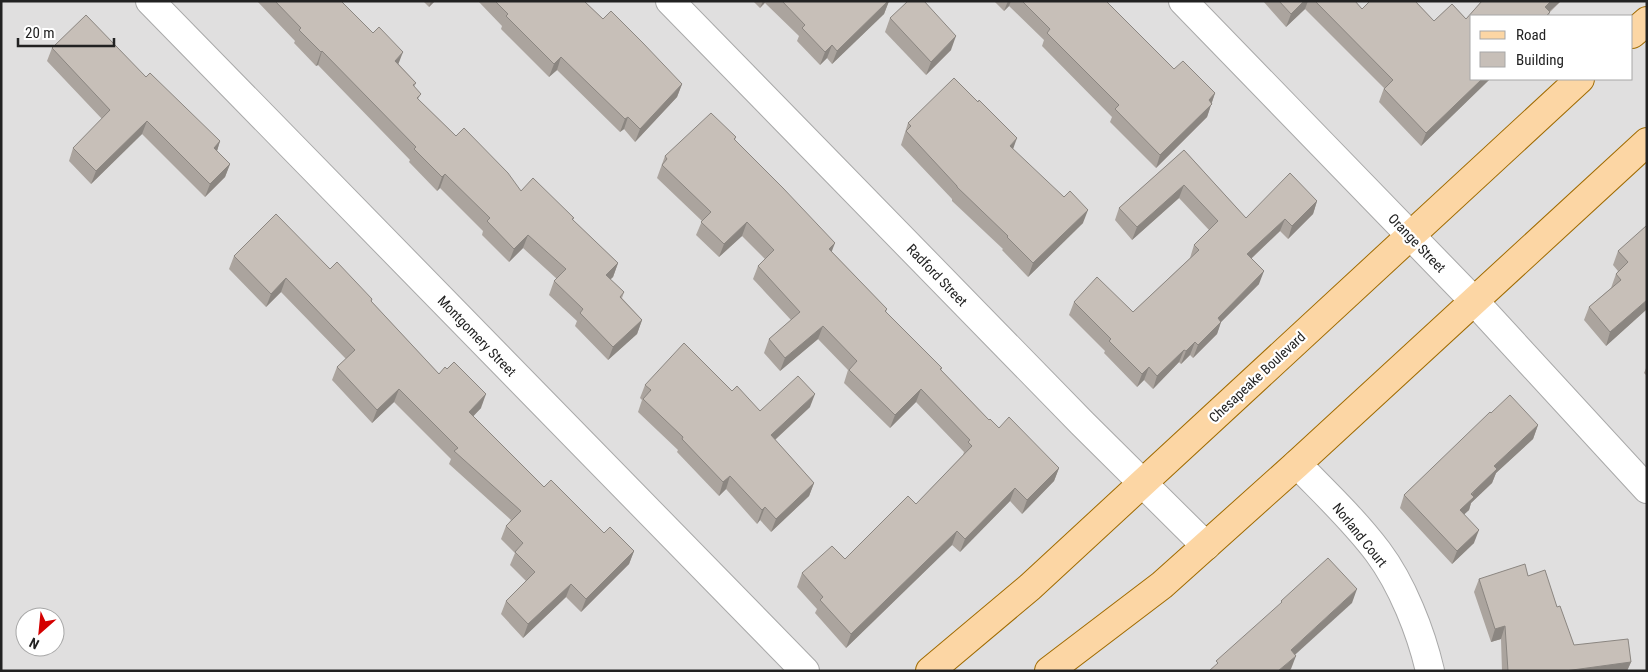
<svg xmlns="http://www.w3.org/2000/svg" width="1648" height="672" font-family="'Roboto Condensed',sans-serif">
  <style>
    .residential { fill: #e0dfdf; fill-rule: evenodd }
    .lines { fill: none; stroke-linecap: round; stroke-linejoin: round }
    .street-casing { stroke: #a9a9a9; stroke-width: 30 }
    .primary-casing { stroke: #a06b00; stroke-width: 30 }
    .street { stroke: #fff; stroke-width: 28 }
    .primary { stroke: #fcd6a4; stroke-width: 28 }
    .wall { fill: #aba49e }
    .shaded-wall { fill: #8b8681 }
    .building { fill: #c7bfb8; stroke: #8b8681 }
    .labels { text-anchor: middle; stroke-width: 4.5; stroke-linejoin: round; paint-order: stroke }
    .street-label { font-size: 14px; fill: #222; stroke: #fff }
  </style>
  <rect width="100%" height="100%" fill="#f2efe9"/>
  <path class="residential" d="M1,1H1647V671H1ZM1472,16H1632V79H1472ZM25,617H55V647H25Z"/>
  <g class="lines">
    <defs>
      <g id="street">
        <polyline points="150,1 805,671"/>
        <polyline points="670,1 1082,423 1206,546"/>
        <polyline points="1183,1 1474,301 1647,489"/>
        <path d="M1297,464C1325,493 1354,520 1378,552C1402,584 1421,632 1430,671"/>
      </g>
      <g id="primary">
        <polyline points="1632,34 1647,21"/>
        <polyline points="930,671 1030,587 1580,79"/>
        <polyline points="1049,671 1162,585 1297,464 1647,142"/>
      </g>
    </defs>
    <use href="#street" class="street-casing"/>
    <use href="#primary" class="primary-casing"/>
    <use href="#street" class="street"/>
    <use href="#primary" class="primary"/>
  </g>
  <g class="wall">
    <polygon points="257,1 341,1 416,83 414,87 421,94 418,99 456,136 521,191 573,220 618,263 613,277 610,279 624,292 622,298 642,320 637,334 608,360 575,326 577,321 549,295 554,281 557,279 523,248 509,262 482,235 483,231 440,188 437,191 409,162 410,160 318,65 316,66 294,43 295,41"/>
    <polygon points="423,1 435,1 429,7"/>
    <polygon points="478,1 584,1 603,19 682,84 677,97 635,142 624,129 620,132 557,70 549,77 501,29 502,26"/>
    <polygon points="753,1 889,1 884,14 832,64 827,58 820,65 797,41 799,36 765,3 760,8"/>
    <polygon points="994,1 1106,1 1174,69 1215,93 1207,117 1156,168 1110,122 1112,117 1042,46 1044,40 1009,6 1004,11"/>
    <polygon points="1263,1 1355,1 1362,9 1370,1 1415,1 1434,21 1452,4 1466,19 1482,1 1561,1 1550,12 1549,16 1472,16 1472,79 1490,79 1421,146 1379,102 1384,88 1305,9 1286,27"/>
    <polygon points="890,18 951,50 926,75 885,32"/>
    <polygon points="52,48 146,77 220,141 217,151 230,164 225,177 205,197 142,134 91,184 69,161 73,148 102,119 47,61"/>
    <polygon points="908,123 1013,149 1083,223 1028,277 1002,250 1003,249 952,201 952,199 901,145"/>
    <polygon points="736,137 735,140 832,252 887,309 886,312 942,368 941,370 989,420 999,428 1059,468 1054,481 1022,514 1010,501 960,552 952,545 846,648 815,613 817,609 797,587 802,573 845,559 916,504 963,455 964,452 916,402 890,428 844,383 848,370 818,339 780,371 764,353 769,339 791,320 753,279 758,266 765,259 742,236 719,257 696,235 702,221 657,178 665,156"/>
    <polygon points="1184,150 1246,218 1317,201 1313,214 1288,239 1280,231 1251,259 1259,284 1221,322 1217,334 1193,358 1190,355 1181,364 1179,362 1153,389 1144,380 1137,387 1104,353 1105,351 1069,315 1074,302 1133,312 1190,258 1194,245 1209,230 1179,198 1132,240 1115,220 1119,208"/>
    <polygon points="1647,227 1647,309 1606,346 1584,320 1589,307 1611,288 1616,274 1618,271 1613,265 1618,251"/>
    <polygon points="234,256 330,269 372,299 372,302 439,374 481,408 473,416 544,487 604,533 634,551 629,564 581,612 566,597 523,638 501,614 506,601 526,581 510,565 515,553 501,539 506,526 511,520 449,464 451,459 394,402 372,423 332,380 337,367 346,359 281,292 266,307 229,269"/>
    <polygon points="1647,366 1647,376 1644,373"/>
    <polygon points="645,385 732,391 760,411 810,407 775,440 814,483 809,496 771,532 760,520 757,524 726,489 719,496 677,452 678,450 638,412 642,400 640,398"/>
    <polygon points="1491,413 1538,425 1533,439 1496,473 1492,483 1471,503 1469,510 1464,514 1474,543 1452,564 1400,508 1404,495"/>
    <polygon points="1528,576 1557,607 1574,645 1631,662 1627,671 1502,671 1501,639 1491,642 1474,592 1479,579"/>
  </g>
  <g class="shaded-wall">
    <polygon points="431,1 435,1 429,7"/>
    <polygon points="763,1 766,1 760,8"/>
    <polygon points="888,1 889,1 884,14 832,64 837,51"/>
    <polygon points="1008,1 1011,1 1009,6 1004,11"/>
    <polygon points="1304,1 1308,1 1305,9 1286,27 1291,14"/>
    <polygon points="1551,1 1561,1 1544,16 1545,7"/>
    <polygon points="956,36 951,50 926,75 931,62"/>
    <polygon points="832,45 827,58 820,65 825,52"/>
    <polygon points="322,51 318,65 316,66 321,52"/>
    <polygon points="403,52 398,65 395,61"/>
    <polygon points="561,57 557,70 549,77 554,64"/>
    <polygon points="1482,79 1490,79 1421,146 1426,133"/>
    <polygon points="682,84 677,97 635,142 640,129"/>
    <polygon points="1215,93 1207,117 1156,168 1160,155"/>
    <polygon points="628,117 624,129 620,132 625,119"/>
    <polygon points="147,121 142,134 91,184 96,171"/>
    <polygon points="1017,138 1012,152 1010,146"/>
    <polygon points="220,141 216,154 214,148"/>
    <polygon points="230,164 225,177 205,197 210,184"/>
    <polygon points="445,174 440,188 437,191 442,177"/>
    <polygon points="1184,185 1179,198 1132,240 1137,227"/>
    <polygon points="1317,201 1313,214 1288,239 1292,226"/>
    <polygon points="1088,210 1083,223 1028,277 1033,263"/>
    <polygon points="1285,219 1280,231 1242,267 1247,254"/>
    <polygon points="747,222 742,236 719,257 724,244"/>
    <polygon points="528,235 523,248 509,262 514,249"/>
    <polygon points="835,243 830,256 829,249"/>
    <polygon points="618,263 613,277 601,289 606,275"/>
    <polygon points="1264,271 1259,284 1221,322 1217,334 1193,358 1198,345 1218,318"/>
    <polygon points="286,278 281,292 266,307 271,294"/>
    <polygon points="1647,300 1647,309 1606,346 1610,332"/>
    <polygon points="642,320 637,334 608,360 613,347"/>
    <polygon points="823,326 818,339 780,371 785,358"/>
    <polygon points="1195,342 1190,355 1181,364 1186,351"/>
    <polygon points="1184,350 1179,362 1153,389 1157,376"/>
    <polygon points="1149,367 1144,380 1137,387 1142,374"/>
    <polygon points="399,389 394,402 372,423 377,410"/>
    <polygon points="921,389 916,402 890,428 895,415"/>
    <polygon points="486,394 481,408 465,425 469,412"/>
    <polygon points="815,394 810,407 766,448 771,435"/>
    <polygon points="1538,425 1533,439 1496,473 1492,483 1471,503 1469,510 1455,523 1460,510 1494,466"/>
    <polygon points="1059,468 1054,481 1022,514 1027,500"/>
    <polygon points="730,476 726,489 719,496 723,482"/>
    <polygon points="814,483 809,496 771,532 776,519"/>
    <polygon points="1015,488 1010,501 960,552 965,539"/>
    <polygon points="765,507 760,520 757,524 762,510"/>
    <polygon points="1479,530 1474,543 1452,564 1457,551"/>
    <polygon points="957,531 952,545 846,648 851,634"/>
    <polygon points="634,551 629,564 581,612 586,599"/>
    <polygon points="571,584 566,597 523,638 528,624"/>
    <polygon points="1357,589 1352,603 1286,663 1291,650"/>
    <polygon points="1505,626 1501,639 1491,642 1495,629"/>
    <polygon points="1296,656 1291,669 1289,671 1278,671"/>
    <polygon points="1631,662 1627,671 1565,671"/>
  </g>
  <g class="building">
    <polygon points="275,1 341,1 373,33 379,27 403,52 395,61 416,83 413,85 421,94 417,98 456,136 464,128 508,173 521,191 533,178 574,218 572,219 618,263 606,275 624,292 620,297 642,320 613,347 580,313 583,309 554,281 566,269 528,235 514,249 487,221 490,218 445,174 442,177 414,149 416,147 322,51 321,52 299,30 301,28"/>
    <polygon points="495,1 584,1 603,19 611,11 643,43 682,84 640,129 628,117 625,119 561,57 554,64 506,16 508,14"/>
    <polygon points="782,1 888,1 837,51 832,45 825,52 802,28 805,25"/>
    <polygon points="908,1 924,1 956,36 931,62 890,18"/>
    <polygon points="1022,1 1106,1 1174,69 1183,61 1215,93 1209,100 1212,104 1160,155 1115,109 1119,105 1047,33 1050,29"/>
    <polygon points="1279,1 1304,1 1291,14"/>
    <polygon points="1315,1 1355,1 1362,9 1370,1 1415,1 1434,21 1452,4 1466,19 1482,1 1551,1 1545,7 1550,12 1546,16 1472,16 1472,79 1482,79 1426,133 1384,89 1393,80"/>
    <polygon points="86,15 146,77 150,73 220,141 214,148 230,164 210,184 147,121 96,171 73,148 110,110 52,48"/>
    <polygon points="954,78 978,102 979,100 1017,138 1010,146 1064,197 1070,191 1088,210 1033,263 1007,237 1008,236 957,187 957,186 906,131 911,126 908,123"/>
    <polygon points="711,113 736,137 734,139 783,188 835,243 829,249 887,309 885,311 942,368 940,369 989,420 990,419 999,428 1009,417 1059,468 1027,500 1015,488 965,539 957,531 851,634 820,600 823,597 802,573 832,546 845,559 908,496 916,504 972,446 968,442 970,440 921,389 895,415 849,370 857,361 823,326 785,358 769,339 800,312 758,266 774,250 747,222 724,244 701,222 711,212 662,165 667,159 665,156"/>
    <polygon points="1184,150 1246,218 1290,173 1317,201 1292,226 1285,219 1247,254 1264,271 1218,318 1221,322 1198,345 1195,342 1186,351 1184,350 1157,376 1149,367 1142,374 1109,341 1111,339 1074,302 1097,277 1133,312 1199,250 1194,245 1218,221 1184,185 1137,227 1119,208"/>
    <polygon points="276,214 330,269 337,262 372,299 371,301 439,374 445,367 447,369 454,362 486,394 469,412 544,487 551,480 604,533 610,527 634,551 586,599 571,584 528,624 506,601 535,572 515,552 523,543 506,526 521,511 454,451 458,448 399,389 377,410 337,367 355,350 286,278 271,294 234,256"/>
    <polygon points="1646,226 1647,227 1647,300 1610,332 1589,307 1621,280 1616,274 1628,262 1618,251"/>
    <polygon points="684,343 732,391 737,386 760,411 798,376 815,394 771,435 814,483 776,519 765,507 762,510 730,476 723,482 682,439 683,437 643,399 651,390 645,385"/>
    <polygon points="1510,395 1538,425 1494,466 1497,469 1471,494 1474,497 1460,510 1479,530 1457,551 1404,495 1490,412 1491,413"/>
    <polygon points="1328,558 1357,589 1291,650 1296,656 1278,671 1209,671 1218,663 1216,661 1282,602 1281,601"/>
    <polygon points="1525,564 1528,576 1545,570 1557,607 1560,606 1574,645 1628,639 1631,662 1565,671 1508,671 1505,626 1495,629 1479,579"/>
  </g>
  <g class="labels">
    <g class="street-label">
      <text transform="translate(1417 243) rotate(46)" y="5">Orange Street</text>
      <text transform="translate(937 275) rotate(46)" y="5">Radford Street</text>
      <text transform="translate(477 336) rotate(46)" y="5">Montgomery Street</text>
      <text transform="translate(1257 377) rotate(-43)" y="5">Chesapeake Boulevard</text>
      <text transform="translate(1360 535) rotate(51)" y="5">Norland Court</text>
    </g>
  </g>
  <rect width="1648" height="672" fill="none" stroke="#222222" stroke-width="5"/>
  <rect x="1470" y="15" width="162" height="65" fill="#ffffff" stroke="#a7a7a7"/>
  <rect x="1480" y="31" width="25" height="8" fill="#fcd6a4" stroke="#a7a7a7"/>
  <text x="1516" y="40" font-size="15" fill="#222222">Road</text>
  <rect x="1480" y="52" width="25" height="15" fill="#c7bfb8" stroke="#a7a7a7"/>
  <text x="1516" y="65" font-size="15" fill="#222222">Building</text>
  <g transform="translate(40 632) rotate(207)"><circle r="24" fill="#ffffff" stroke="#a7a7a7"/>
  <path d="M0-4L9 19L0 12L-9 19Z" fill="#d40000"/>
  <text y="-8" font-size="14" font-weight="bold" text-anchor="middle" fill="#222222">N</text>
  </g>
  <path d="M18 38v8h96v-8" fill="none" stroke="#222222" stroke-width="2.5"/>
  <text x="25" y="38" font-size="15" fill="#222222" stroke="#ffffff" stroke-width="4" paint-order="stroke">20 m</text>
</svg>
